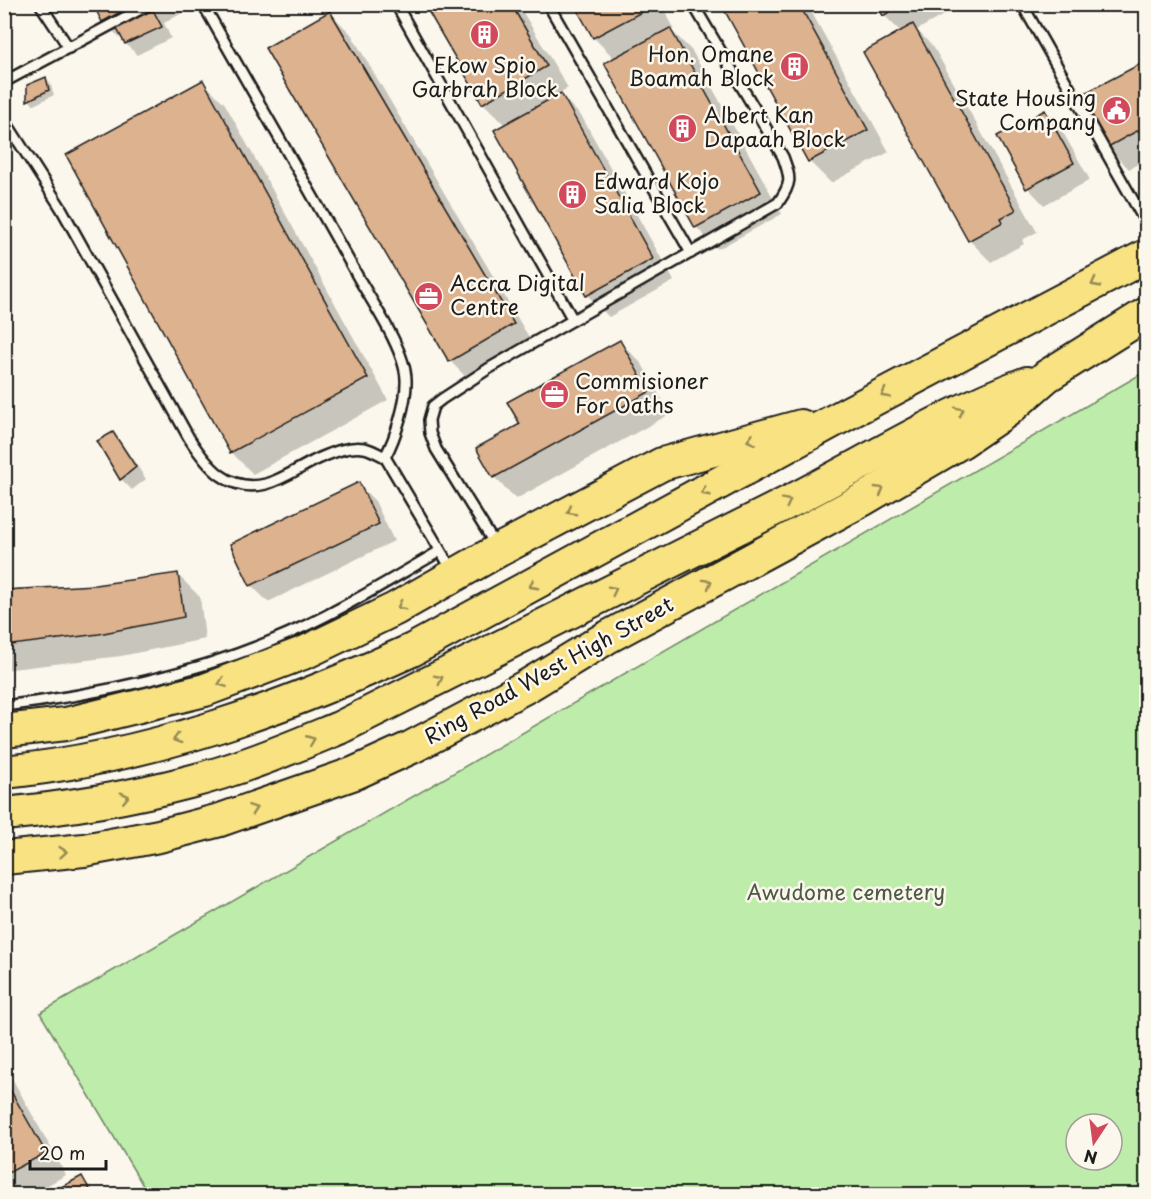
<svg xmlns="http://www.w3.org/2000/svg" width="1151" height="1199" font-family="'Playpen Sans',sans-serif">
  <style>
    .green { fill: #beecaa; stroke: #6d8463; stroke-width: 1.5; fill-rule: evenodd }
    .shadow { fill: #0003 }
    .building { fill: #ddb28e; stroke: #1c1c1c; stroke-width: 1.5 }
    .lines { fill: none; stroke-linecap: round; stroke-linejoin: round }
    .lane-casing { stroke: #1c1c1c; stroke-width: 14 }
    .primary-casing { stroke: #1c1c1c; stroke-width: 36 }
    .lane { stroke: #fbf7ec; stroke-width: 9 }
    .primary { stroke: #f8e281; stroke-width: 32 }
    .oneway { stroke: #958954 }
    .labels { text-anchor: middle; stroke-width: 5; stroke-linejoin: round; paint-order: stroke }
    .poi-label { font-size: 21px; fill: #1c1c1c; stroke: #fbf7ec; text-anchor: start }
    .street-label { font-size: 21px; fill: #1c1c1c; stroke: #fbf7ec }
    .park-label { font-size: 21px; fill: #4d5a47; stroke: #fbf7ec }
  </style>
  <rect width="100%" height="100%" fill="#fbf7ec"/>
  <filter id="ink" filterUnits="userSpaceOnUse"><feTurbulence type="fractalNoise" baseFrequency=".0167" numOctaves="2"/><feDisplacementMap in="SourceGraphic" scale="12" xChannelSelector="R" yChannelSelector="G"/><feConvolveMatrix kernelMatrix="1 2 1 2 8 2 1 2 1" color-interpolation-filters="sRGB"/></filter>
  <g filter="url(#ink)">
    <path class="green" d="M1146,371V1194H148L40,1013ZM1076,1124H1112V1160H1076Z"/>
    <g class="shadow">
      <polygon points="95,4 179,4 184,12 164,23 171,38 137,55 103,21"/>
      <polygon points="426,4 518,4 568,88 559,93 582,117 674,281 609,317 587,295 505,125 483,103"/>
      <polygon points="576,4 661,4 674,28 671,30 692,51 782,214 718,249 696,227 615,59 594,38"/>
      <polygon points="723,4 807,4 889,152 831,183 809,161"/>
      <polygon points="878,4 957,4 958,7 917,30 934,48 1037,232 1022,240 1024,244 991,262 969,240 901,32 884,15"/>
      <polygon points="329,12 351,34 534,346 472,383 450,361"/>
      <polygon points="1146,63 1146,159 1129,169 1107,147 1081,97"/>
      <polygon points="45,78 50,83 54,95 34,105 29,100 29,86"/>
      <polygon points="203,82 225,104 388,400 253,474 231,452"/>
      <polygon points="1044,112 1061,129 1090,180 1044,205 1028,188 999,137"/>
      <polygon points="620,342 642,364 670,414 516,499 494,477 478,449 522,424"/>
      <polygon points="112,434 123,445 146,479 132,490 121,479 99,442"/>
      <polygon points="358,484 375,501 394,541 268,602 251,585"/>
      <polygon points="178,575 200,597 205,639 121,656 4,670 4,592 95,586"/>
      <polygon points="4,1064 66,1175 39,1190 43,1194 4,1194"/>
      <polygon points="81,1178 98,1194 51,1194"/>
    </g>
    <g class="building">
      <polygon points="93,4 135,4 102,22"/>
      <polygon points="424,4 511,4 547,66 482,104"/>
      <polygon points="574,4 652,4 653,6 593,38"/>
      <polygon points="721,4 799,4 868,130 808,162"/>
      <polygon points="876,4 902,4 883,16"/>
      <polygon points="153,10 162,27 125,44 116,27"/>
      <polygon points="330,11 514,324 449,362 265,48"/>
      <polygon points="913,24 1016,210 1001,218 1003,222 968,241 863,52"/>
      <polygon points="670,28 761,192 695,228 604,63"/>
      <polygon points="1146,61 1146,126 1106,148 1079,96"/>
      <polygon points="46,77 49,90 27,101 27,85"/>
      <polygon points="203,80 368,378 230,453 66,155"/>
      <polygon points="561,93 653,259 586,296 494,130"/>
      <polygon points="1045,110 1074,163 1026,189 997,136"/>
      <polygon points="620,340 649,392 493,478 476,448 520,424 507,402"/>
      <polygon points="113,432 136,467 120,480 97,441"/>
      <polygon points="359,482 379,524 250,586 230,544"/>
      <polygon points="178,573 184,617 99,634 4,646 4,590 95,585"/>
      <polygon points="4,1079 46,1153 4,1175"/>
      <polygon points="82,1176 92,1194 48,1194"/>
      <polygon points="38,1187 42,1194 25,1194"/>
    </g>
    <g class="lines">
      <defs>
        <g id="lane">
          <polyline points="40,4 69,48"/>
          <path d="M203,4C254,95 307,185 358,277C372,302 405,350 406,379C407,401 396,437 385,457"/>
          <polyline points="396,4 573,320"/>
          <polyline points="548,4 691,253"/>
          <polyline points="1022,4 1146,223"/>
          <polyline points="4,82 150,4"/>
          <path d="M4,119L61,208L189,438C207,466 228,493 266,484C284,479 302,466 320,458C334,452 348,446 364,448C371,449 378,454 385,457L452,570"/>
          <path d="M496,546L436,449L430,433L429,420L433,406L442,399L488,369L573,320L778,203C792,183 791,179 783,157L693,4"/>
          <path d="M4,706C95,695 186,676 271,641C330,617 385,583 440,551"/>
        </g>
        <g id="primary">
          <polyline points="4,731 66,724 205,690 306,652 395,609 499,550 662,464 801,426"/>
          <path d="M4,772C147,758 282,709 412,650L848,413L1146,256"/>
          <path d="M4,814C67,808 128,798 189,782C241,769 290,748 339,728C490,652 640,577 791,501C869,461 944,414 1027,383"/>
          <polyline points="4,858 84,850 159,836 220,820 355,773 412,747 527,686 606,638 862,500 961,442 1008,410 1047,376 1146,314"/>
        </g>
      </defs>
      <use href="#lane" class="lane-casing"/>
      <use href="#primary" class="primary-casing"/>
      <use href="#lane" class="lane"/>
      <use href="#primary" class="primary"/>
    </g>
    <defs><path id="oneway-chevron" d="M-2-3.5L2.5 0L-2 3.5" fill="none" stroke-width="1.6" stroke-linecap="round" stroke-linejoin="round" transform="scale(1.5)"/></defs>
    <g class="oneway">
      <use href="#oneway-chevron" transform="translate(1095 283) rotate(152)"/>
      <use href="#oneway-chevron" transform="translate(885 394) rotate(152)"/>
      <use href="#oneway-chevron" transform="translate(960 411) rotate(-26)"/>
      <use href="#oneway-chevron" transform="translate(751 440) rotate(165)"/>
      <use href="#oneway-chevron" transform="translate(880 490) rotate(-30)"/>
      <use href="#oneway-chevron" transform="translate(705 492) rotate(152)"/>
      <use href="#oneway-chevron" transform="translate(787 502) rotate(-27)"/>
      <use href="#oneway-chevron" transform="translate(571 511) rotate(152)"/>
      <use href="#oneway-chevron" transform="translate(708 583) rotate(-29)"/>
      <use href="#oneway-chevron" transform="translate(533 585) rotate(152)"/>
      <use href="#oneway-chevron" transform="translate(613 590) rotate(-27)"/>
      <use href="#oneway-chevron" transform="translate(401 606) rotate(152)"/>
      <use href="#oneway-chevron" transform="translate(439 679) rotate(-27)"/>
      <use href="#oneway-chevron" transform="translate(222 683) rotate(159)"/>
      <use href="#oneway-chevron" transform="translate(177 739) rotate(164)"/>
      <use href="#oneway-chevron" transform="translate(311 740) rotate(-22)"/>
      <use href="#oneway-chevron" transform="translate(125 797) rotate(-13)"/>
      <use href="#oneway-chevron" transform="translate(253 809) rotate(-19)"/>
      <use href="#oneway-chevron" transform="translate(63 852) rotate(-5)"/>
    </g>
  </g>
  <defs>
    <symbol id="building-disc" viewBox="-11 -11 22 22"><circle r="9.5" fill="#d1495b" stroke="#fbf7ec"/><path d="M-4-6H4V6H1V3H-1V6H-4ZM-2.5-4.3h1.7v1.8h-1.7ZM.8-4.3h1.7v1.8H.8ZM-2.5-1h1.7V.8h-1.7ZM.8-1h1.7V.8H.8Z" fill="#fff"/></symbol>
    <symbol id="civic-disc" viewBox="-11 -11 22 22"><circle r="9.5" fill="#d1495b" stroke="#fbf7ec"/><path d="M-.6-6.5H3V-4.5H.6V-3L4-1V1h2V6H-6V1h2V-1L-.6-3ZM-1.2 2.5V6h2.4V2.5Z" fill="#fff"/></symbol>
    <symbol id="office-disc" viewBox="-11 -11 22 22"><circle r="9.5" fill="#d1495b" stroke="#fbf7ec"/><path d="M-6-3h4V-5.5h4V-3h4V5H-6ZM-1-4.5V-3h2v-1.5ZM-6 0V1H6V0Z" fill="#fff"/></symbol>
  </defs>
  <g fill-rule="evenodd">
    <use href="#building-disc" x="468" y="18" width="33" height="33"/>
    <use href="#building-disc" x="778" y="50" width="33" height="33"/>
    <use href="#civic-disc" x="1100" y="94" width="33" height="33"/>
    <use href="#building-disc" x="666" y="112" width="33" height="33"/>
    <use href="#building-disc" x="556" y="178" width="33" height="33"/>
    <use href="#office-disc" x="412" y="280" width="33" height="33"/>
    <use href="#office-disc" x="538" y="378" width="33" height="33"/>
  </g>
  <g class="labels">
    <g class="poi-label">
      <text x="774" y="62" text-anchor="end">Hon. Omane<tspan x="774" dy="24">Boamah Block</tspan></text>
      <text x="485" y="73" text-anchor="middle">Ekow Spio<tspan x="485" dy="24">Garbrah Block</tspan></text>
      <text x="1096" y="106" text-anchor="end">State Housing<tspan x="1096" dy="24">Company</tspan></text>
      <text x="704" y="123">Albert Kan<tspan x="704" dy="24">Dapaah Block</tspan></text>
      <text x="594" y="189">Edward Kojo<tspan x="594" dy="24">Salia Block</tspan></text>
      <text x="450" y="291">Accra Digital<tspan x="450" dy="24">Centre</tspan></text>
      <text x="575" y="389">Commisioner<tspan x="575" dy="24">For Oaths</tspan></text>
    </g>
    <g class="street-label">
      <text transform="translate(549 671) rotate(-29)" y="7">Ring Road West High Street</text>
    </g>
    <g class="park-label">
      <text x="846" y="900">Awudome cemetery</text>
    </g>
  </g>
  <rect width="1151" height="1199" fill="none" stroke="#fbf7ec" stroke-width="24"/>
  <rect x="12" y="12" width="1127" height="1175" fill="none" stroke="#1c1c1c" stroke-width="2" filter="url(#ink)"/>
  <g transform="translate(1094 1142) rotate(193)"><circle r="28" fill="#fbf7ec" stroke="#a29f99" stroke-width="1.5"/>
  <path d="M0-4.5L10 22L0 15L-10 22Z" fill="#d1495b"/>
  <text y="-9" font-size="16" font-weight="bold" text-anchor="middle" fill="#1c1c1c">N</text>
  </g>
  <path d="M30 1160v9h76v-9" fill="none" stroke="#1c1c1c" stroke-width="3"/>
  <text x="39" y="1160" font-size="18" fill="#1c1c1c" stroke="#fbf7ec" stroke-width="4.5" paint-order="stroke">20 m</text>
</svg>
